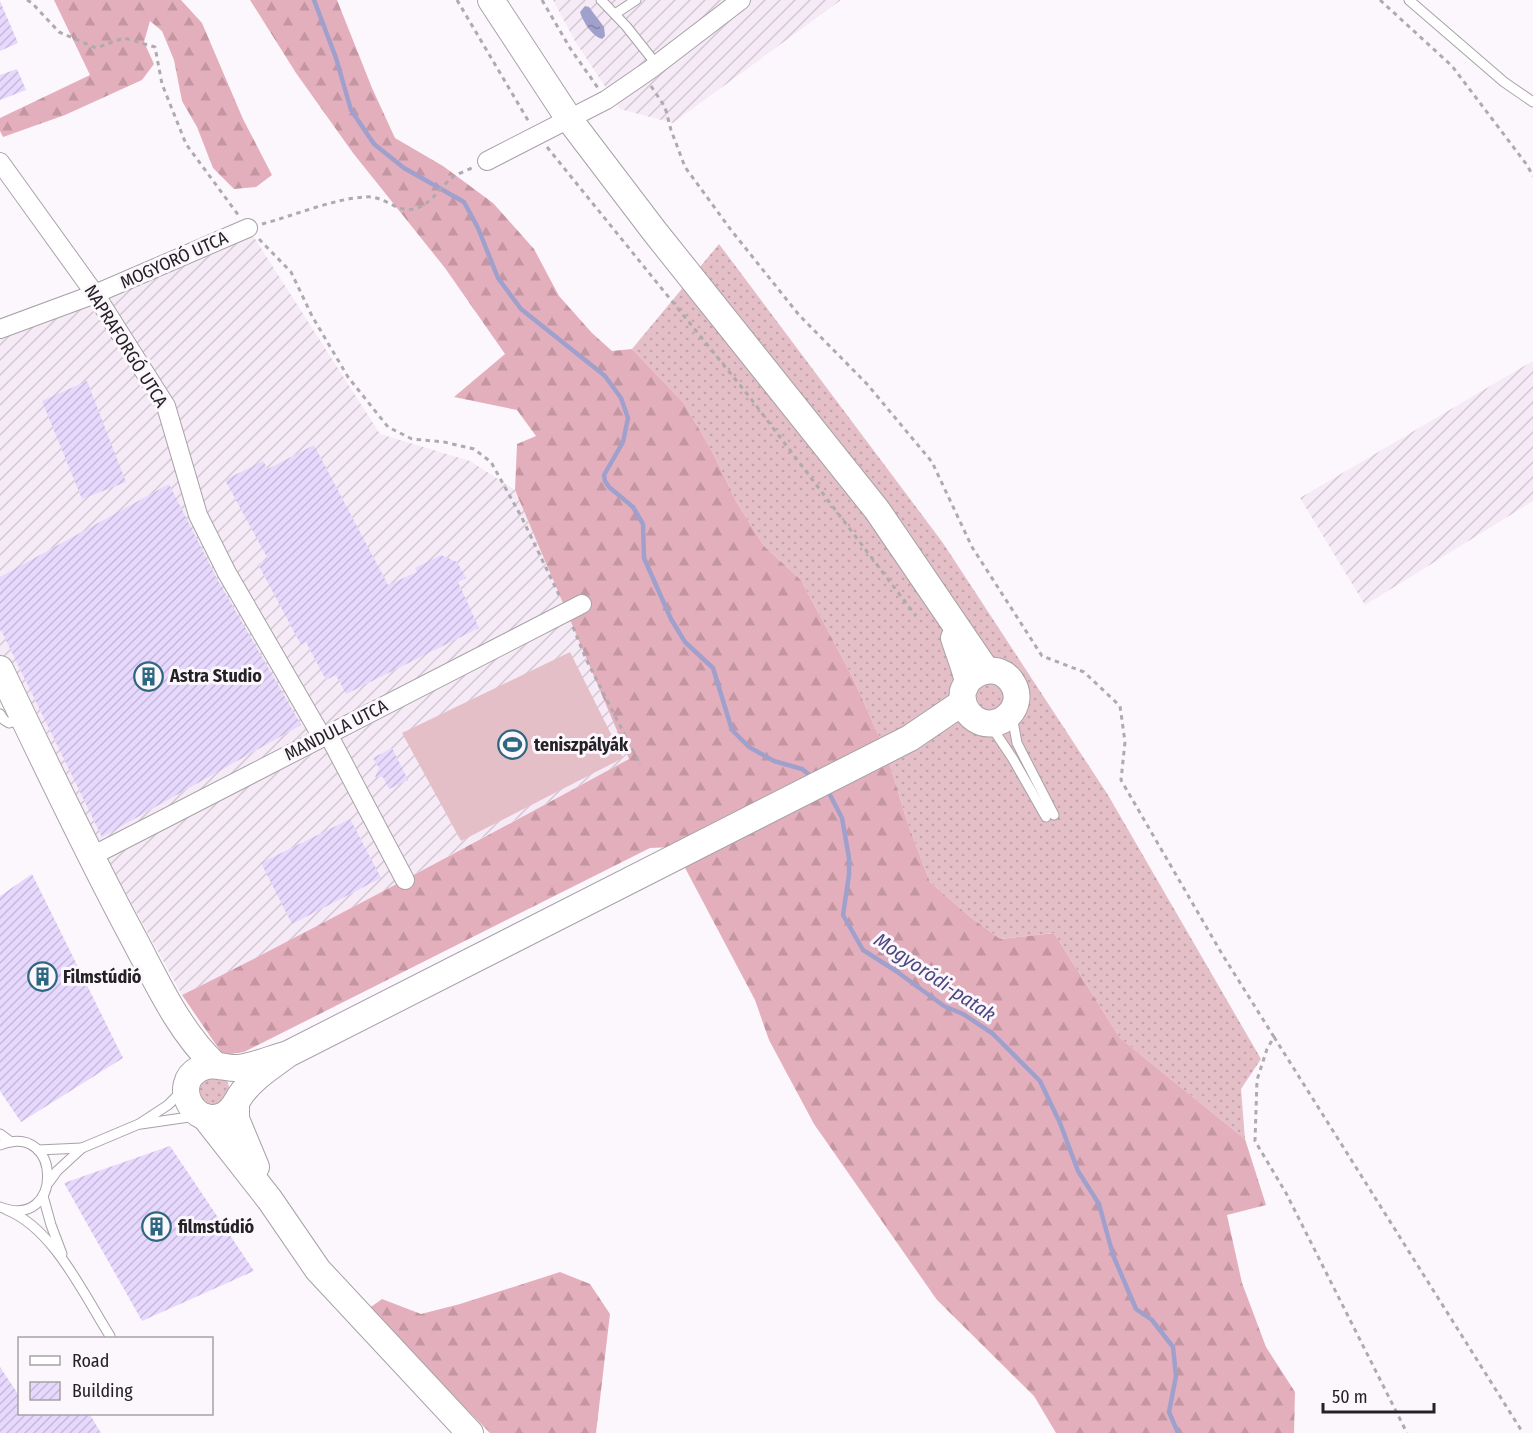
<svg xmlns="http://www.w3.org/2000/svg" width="1533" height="1433" font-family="'Fira Sans Condensed',sans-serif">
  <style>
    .industrial { fill: url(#industrial-furrows) }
    .grass { fill: url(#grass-dots) }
    .forest { fill: url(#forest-firs) }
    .garden { fill: #e5bfc8 }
    .water { fill: url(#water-ripples) }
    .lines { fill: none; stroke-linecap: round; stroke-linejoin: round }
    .stream { stroke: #a0a0cd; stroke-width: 4.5 }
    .building { fill: url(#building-hatch) }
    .service-casing { stroke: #a7a2a7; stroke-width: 11 }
    .minor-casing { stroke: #a7a2a7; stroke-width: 20 }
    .secondary-casing { stroke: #a7a2a7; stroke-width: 28 }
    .path { stroke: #aeaaaf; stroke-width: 3; stroke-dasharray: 4.5 4.5; stroke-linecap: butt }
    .service { stroke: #fff; stroke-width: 9 }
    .minor { stroke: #fff; stroke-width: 18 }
    .secondary { stroke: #fff; stroke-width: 26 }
    .labels { text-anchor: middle; stroke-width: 6; stroke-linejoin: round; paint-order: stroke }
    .street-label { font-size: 18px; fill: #242224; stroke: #fcf7fd }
    .poi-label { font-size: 18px; font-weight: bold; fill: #242224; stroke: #fcf7fd; text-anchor: start }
    .water-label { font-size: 20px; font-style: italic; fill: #4b4882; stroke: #fcf7fd }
  </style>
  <defs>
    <pattern id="industrial-furrows" width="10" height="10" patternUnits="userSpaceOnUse" patternTransform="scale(1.5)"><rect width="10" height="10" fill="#f5eaf6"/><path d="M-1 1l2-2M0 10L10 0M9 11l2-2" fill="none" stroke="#d2c8d3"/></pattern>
    <pattern id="grass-dots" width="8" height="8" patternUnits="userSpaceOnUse" patternTransform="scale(1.5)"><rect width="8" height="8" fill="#e5bfc8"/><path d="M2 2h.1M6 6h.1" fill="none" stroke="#c4a4ac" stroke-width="1.8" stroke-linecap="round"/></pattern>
    <pattern id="forest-firs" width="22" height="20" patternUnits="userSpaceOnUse" patternTransform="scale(1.5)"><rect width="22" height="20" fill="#e4afbd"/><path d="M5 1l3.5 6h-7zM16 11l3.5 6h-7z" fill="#c396a2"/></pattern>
    <pattern id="water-ripples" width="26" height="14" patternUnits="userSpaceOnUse" patternTransform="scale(1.5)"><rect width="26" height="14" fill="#a0a0cd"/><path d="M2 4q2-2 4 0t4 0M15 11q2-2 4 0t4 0" fill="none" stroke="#8282a6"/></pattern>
    <pattern id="building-hatch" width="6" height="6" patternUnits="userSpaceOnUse" patternTransform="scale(1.5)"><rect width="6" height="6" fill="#e7d8fd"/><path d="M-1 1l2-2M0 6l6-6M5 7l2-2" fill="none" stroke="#c6b9d9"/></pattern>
  </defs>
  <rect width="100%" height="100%" fill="#fcf7fd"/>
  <g class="industrial">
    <polygon points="553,0 841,0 673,123 620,109 575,41"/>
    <polygon points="248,228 380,434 470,461 515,490 629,759 284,944 182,995 91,830 0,656 0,339 95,294"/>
    <polygon points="1533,361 1533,501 1365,605 1300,498"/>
  </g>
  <g class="grass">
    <polygon points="719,244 943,543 1108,795 1261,1059 1241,1089 1245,1139 1120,1038 1054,933 1000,939 968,915 930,882 908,824 886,752 853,678 801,580 764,546 736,501 713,453 684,403 632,349"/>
    <polygon points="218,1074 228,1082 230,1094 225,1105 201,1106 196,1083"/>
  </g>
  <g class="forest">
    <polygon points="54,0 181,0 202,23 243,119 272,175 256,187 234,189 213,168 197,127 182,101 174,60 162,31 150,21 144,42 154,64 142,80 65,115 3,137 0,131 0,118 90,75"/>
    <path d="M250,0H337L372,88L395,138L443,166L493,203L534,249L559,296L592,333L612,351L632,349L684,403L713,453L736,501L764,546L801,580L853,678L886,752L908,824L930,882L968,915L1000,939L1054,933L1120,1038L1245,1139L1266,1205L1227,1215L1242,1283L1266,1347L1295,1392L1294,1433H1056L1034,1396L937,1300L814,1124L769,1040L755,1000L674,847L650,848L244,1052L223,1055L182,995C333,920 481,839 629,759L515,490L517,444L536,436L517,410L454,397L505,354L445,268L353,153L296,73Z"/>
    <polygon points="560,1272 590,1284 610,1314 596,1433 490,1433 368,1309 382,1299 421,1314 460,1304"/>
  </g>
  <polygon class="garden" points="570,652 623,758 461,841 402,733"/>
  <path class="water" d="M585,6L589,7L604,27L605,36L602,39C592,36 583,22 580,12Z"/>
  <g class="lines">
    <g class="stream">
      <polyline points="314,0 336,58 351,110 374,144 404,168 464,202 478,228 498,278 521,309 605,376 621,398 628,418 623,442 604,475 605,481 609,487 633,507 643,524 644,558 671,619 685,642 713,668 732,730 749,747 774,761 802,769 813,778"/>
      <polyline points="825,790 830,795 842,818 849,858 849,875 843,915 863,950 896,971 944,1006 963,1014 992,1033 1040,1081 1060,1123 1078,1171 1099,1204 1113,1255 1136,1309 1152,1320 1173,1347 1176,1376 1169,1412 1178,1433"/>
    </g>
  </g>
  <g class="building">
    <polygon points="0,1 18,43 0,51"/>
    <polygon points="17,69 26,90 0,100 0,75"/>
    <polygon points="87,381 126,482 82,499 42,401"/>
    <polygon points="314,445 388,585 417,572 415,568 441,555 457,562 466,578 458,582 479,628 346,694 336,675 326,680 306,642 301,645 258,564 268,559 225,480 263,461 268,469"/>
    <polygon points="169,484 217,579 301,725 102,837 0,628 0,577"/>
    <polygon points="392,748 408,780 389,789 383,777 375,777 379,768 373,758"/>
    <polygon points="350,819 381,878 292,924 261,863"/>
    <polygon points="32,874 123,1058 21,1122 0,1091 0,896"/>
    <polygon points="170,1146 254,1271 142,1321 64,1183"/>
    <polygon points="0,1367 20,1397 20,1413 89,1413 101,1433 0,1433"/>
  </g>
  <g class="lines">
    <defs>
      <g id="service">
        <polyline points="601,0 626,26 657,65"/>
        <polyline points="1409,0 1504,82 1533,102"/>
        <polyline points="615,14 636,0"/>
        <polyline points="0,714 4,720 9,723 21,719"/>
        <polyline points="1012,716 1017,743 1054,815"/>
        <polyline points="991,726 1013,759 1046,817"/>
        <polyline points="141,1124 196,1116"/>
        <polyline points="0,1134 11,1142"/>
        <path d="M0,1145C63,1120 64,1232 0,1207"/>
        <polyline points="38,1150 82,1148"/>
        <polyline points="49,1182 57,1171 82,1148 139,1124 168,1105 182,1091"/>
        <polyline points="43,1196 51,1225 62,1254"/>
        <path d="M7,1210C54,1229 84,1295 110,1336"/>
      </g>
      <g id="minor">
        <polyline points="487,161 606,100 651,69 741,0"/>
        <polyline points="0,162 95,294 166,406 198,515 227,573 322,737"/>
        <polyline points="0,329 95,294 248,228"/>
        <polyline points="328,734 405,880"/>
        <polyline points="90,857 582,604"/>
      </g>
      <g id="secondary">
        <polyline points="491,0 569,119 655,232 877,510 986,670"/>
        <path d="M954,638C958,651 964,665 967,678C968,683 965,686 963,691C961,702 966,713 975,719C999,735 1029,705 1011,681C1000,666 980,668 968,681"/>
        <path d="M0,669C44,760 86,850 134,939C157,982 179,1031 215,1065"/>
        <path d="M288,1054C273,1058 255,1066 239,1068C225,1069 212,1061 199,1069C171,1084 193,1128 222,1116C232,1112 235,1104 240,1096C252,1078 271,1067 288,1054L910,738L963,702"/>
        <polyline points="236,1105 236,1119 256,1167"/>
        <polyline points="205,1117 270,1200 318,1270 470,1433"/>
      </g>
    </defs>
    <use href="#service" class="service-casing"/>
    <use href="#minor" class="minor-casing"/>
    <use href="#secondary" class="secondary-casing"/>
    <g class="path">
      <polyline points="27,0 32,3 59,32 96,48 124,38 155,47 162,84 186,144 239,216"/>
      <polyline points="457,0 529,122"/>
      <polyline points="542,0 570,48 598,88"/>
      <polyline points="1380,0 1452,66 1527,165 1533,176"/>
      <polyline points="651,86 665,107 671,130 685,167 731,230 799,315 867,384 932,462 972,547 1042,656 1084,672 1120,706 1125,742 1121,780 1222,954 1274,1037 1267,1049 1257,1080 1255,1141 1286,1193 1407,1433"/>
      <polyline points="547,147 748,395 916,616"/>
      <path d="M262,224C293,216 335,198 366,197C383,195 397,213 414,209C431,205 440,187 453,177C459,173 468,170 474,167"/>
      <polyline points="259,239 291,272 312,316 348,377 388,427 412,439 444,442 474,449 491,462 522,518 561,599"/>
      <polyline points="573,627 586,659 640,765"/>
      <polyline points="1274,1037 1523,1433"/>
    </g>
    <use href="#service" class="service"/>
    <use href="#minor" class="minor"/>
    <use href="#secondary" class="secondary"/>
  </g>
  <defs>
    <symbol id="building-ring" viewBox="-11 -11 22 22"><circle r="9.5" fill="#fcf7fd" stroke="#2d6880" stroke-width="1.5"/><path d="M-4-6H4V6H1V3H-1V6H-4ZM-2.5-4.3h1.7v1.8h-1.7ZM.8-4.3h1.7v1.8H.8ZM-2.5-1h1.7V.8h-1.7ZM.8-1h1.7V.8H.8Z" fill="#2d6880"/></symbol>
    <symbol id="stadium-ring" viewBox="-11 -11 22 22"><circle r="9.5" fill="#fcf7fd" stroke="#2d6880" stroke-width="1.5"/><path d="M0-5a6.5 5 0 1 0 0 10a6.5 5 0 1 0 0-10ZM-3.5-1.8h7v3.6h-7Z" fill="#2d6880"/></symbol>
  </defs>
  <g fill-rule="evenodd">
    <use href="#building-ring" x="132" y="660" width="33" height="33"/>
    <use href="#stadium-ring" x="496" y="728" width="33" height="33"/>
    <use href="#building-ring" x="26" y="960" width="33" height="33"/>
    <use href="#building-ring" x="140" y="1210" width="33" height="33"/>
  </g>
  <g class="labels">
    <g class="street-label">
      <text transform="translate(174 260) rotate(-24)" y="6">MOGYORÓ UTCA</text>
      <text transform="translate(126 346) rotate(58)" y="6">NAPRAFORGÓ UTCA</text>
      <text transform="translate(336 730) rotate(-27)" y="6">MANDULA UTCA</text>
    </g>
    <g class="poi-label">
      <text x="170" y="682">Astra Studio</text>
      <text x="534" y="751">teniszpályák</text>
      <text x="63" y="983">Filmstúdió</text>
      <text x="178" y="1233">filmstúdió</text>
    </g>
    <g class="water-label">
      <text transform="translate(935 977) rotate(34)" y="7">Mogyoródi-patak</text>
    </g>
  </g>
  <rect x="18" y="1337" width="195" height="78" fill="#fcf7fd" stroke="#a6a2a6" stroke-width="1.5"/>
  <rect x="30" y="1356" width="30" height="9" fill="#ffffff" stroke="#a6a2a6" stroke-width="1.5"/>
  <text x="72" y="1367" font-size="18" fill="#242224">Road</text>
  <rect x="30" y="1382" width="30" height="18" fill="url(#building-hatch)" stroke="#a6a2a6" stroke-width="1.5"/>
  <text x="72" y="1397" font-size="18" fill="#242224">Building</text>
  <path d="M1323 1403v9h111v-9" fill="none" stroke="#242224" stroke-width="3"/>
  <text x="1332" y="1403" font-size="18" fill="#242224" stroke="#fcf7fd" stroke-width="4.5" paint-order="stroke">50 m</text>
</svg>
